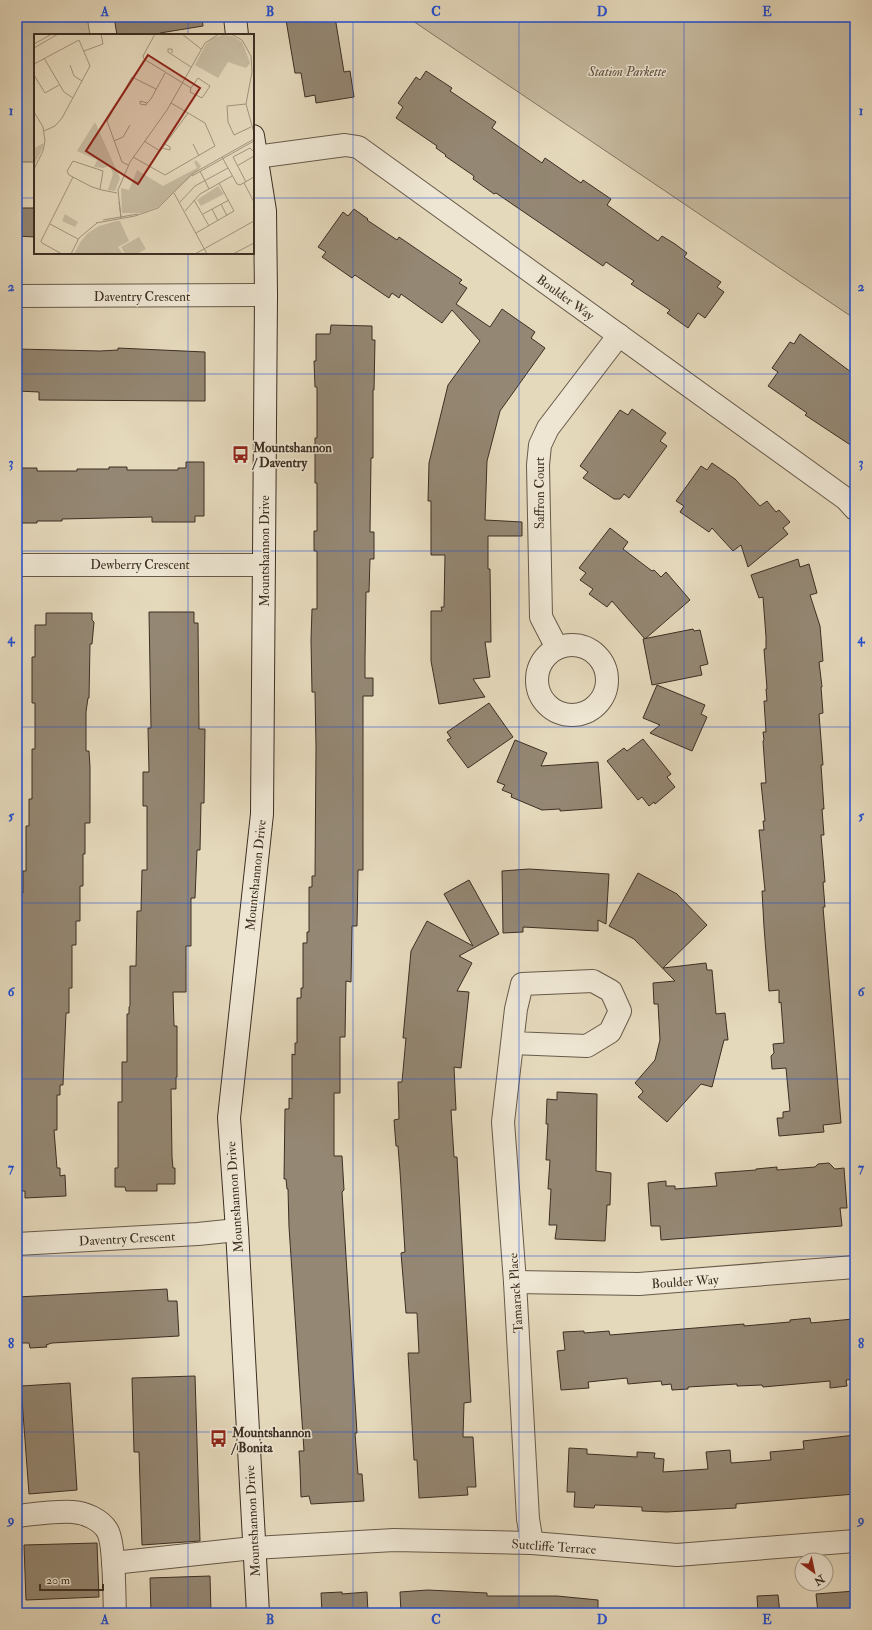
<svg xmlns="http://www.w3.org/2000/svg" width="872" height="1630" font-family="'IM FELL Double Pica',serif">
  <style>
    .green { fill: #c8bca2; stroke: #827662 }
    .building { fill: #948773; stroke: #3d2f23 }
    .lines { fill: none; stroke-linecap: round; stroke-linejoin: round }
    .street-casing { stroke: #675a49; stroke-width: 24 }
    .secondary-casing { stroke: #3d2f23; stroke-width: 24 }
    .street { stroke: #eee6d3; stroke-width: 22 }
    .secondary { stroke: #eee6d3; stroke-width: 22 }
    .grid { fill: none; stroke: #1d4ed8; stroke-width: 1; stroke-opacity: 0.55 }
    .labels { text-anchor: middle; stroke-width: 3; stroke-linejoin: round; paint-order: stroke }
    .park-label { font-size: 13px; font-style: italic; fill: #594b3c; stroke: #eee6d3 }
    .street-label { font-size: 13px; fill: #3d2f23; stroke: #eee6d3 }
    .poi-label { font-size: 13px; font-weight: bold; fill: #3d2f23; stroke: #eee6d3; text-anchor: start }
    .inset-road { fill: none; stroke: #a2957f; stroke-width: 1 }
    .view { fill: #8f2418; fill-opacity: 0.15; stroke: #8f2418; stroke-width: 2 }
    .inset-edge { fill: none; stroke: #3d2f23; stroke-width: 2 }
    .neatline { fill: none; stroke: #1d4ed8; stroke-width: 1.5 }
    .grid-label { font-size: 13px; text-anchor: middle; font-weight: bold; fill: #1d4ed8 }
  </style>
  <rect width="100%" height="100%" fill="#e5d9bc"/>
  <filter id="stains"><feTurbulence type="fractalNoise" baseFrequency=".005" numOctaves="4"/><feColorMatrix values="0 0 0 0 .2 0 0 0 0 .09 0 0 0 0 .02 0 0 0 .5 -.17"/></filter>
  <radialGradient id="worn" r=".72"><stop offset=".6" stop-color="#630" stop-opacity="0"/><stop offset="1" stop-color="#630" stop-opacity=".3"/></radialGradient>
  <g class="green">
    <polygon points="17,17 87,17 90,35 35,35 35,162 17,162"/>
    <polygon points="407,17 855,17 855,319"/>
  </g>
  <g class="building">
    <polygon points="114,17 202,17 203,26 160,33 160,35 117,35"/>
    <polygon points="304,17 335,17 344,72 350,71 354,97 316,103 315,95 305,97 301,73 295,73 286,20"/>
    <polygon points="426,71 452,88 450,91 496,122 492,128 542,163 545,158 581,183 583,180 611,199 607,205 658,241 662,236 675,244 687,253 684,257 721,282 717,287 724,292 705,318 698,313 688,328 667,313 670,310 631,284 634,281 606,262 603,266 496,193 494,194 473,179 474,176 445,156 446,155 436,148 437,146 396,118 403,107 398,103 416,77 420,80"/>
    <polygon points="17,208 35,208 35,237 17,236"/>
    <polygon points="354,209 368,219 367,220 397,240 399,237 462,280 459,283 467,288 456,304 490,327 502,309 535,332 531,338 545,348 500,411 487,461 485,520 522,522 522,536 488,536 488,569 490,569 491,642 485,642 490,677 473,679 485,697 439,704 431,661 431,611 442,611 441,607 444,607 445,555 431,555 431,501 428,501 429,463 448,385 480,341 452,310 442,323 401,294 399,298 392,293 389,298 355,275 352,278 322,257 326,252 318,247 343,212 348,216"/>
    <polygon points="331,325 372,326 372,340 375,340 374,390 373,390 373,458 371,458 370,532 374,532 374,559 370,559 369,592 366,592 365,659 365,678 373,678 373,696 363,696 363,870 358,870 357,926 352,926 351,982 346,981 345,1037 340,1037 340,1093 334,1093 334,1156 342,1156 344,1190 342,1192 357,1433 355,1433 358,1474 362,1474 364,1501 311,1504 309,1496 301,1497 300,1468 299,1451 304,1451 289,1227 288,1189 287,1189 286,1179 284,1179 285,1109 289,1109 289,1098 292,1099 292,1054 295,1055 295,1043 297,1043 297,998 301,998 301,988 303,988 303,943 307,943 307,932 309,932 309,887 312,887 312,876 315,876 316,748 315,692 312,692 311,640 312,609 317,609 317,551 314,551 314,531 317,531 317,483 315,483 315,438 317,438 317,387 315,387 314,361 316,361 316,334 330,334"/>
    <polygon points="800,334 855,375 855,448 805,415 807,413 768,386 778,372 772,368 790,342 794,344"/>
    <polygon points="118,348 205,352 205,401 39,400 39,392 17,391 17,349 100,351 118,350"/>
    <polygon points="632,409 666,433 660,441 667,446 629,498 624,494 620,499 614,499 583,478 588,472 580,466 620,410 628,415"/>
    <polygon points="186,462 204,462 204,516 195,516 195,522 152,522 152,517 62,519 62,521 37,521 37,523 17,523 17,468 37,468 37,471 77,471 77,469 109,469 109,467 127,467 127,470 178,470 178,468 186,468"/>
    <polygon points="712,463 735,479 760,506 767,501 776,512 779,510 790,522 783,528 788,534 748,567 741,545 733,551 712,528 709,532 680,512 684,506 676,501 701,466 707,470"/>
    <polygon points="610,528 628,542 623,549 652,571 654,570 661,577 666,572 690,600 645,639 612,601 607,607 589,594 593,589 580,580 586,573 579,568"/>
    <polygon points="798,559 800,567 809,564 817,593 810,595 820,626 823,661 819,662 822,687 821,687 823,713 819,714 823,765 821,765 824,809 822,809 824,835 821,835 825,882 823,882 825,907 823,907 841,1123 823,1125 824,1132 779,1136 777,1118 783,1118 783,1112 790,1111 786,1068 772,1069 771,1056 774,1053 773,1044 784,1043 781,1002 779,1003 779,990 769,991 764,927 762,891 765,891 759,830 764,830 763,821 765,821 761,783 766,783 763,741 764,740 763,732 766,732 764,701 767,701 766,689 767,689 764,649 766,649 766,637 763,597 759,598 751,575"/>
    <polygon points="149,612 194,612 194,623 198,623 199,729 205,729 204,803 201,803 200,850 197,850 195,898 191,898 191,946 186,946 186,992 173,992 174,1026 177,1026 177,1077 176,1077 176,1089 171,1089 172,1157 173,1168 175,1168 175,1184 157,1184 157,1191 126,1191 125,1187 115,1187 115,1168 118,1168 118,1102 122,1102 122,1062 127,1062 127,1014 129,1014 129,1007 130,1006 130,966 136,966 137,911 141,911 142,870 147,870 147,806 143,806 143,772 149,772 148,728 151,728"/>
    <polygon points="46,613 92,613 92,620 94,622 92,644 90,644 89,698 88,698 86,712 86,751 89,751 90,767 90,823 85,823 85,854 83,854 83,886 80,886 80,921 76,921 76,945 72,945 72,988 69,988 69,1013 66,1013 63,1085 60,1085 60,1095 57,1095 57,1130 54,1130 57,1168 60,1168 60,1176 65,1175 66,1196 25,1198 25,1191 17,1191 17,936 20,936 20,893 23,893 23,871 26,871 26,826 29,826 29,799 32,799 32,749 35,749 35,703 32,703 32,657 35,657 35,625 46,625"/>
    <polygon points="693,629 694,631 700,630 708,664 700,666 702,675 652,685 643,639"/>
    <polygon points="657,685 705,705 701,714 707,717 692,751 650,733 660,725 643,718"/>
    <polygon points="489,703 513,737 468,768 447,740 451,738 447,732"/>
    <polygon points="643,739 671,774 667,777 675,787 655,804 654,802 649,806 642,797 638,800 607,761 624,748 627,751"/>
    <polygon points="515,740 547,753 541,766 598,762 602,808 560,811 560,809 542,810 511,797 512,794 502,790 505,785 497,782"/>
    <polygon points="529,869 609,874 606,924 598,920 598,931 523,927 523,932 503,933 502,871"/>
    <polygon points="638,873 677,894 707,925 663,968 706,963 707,970 712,970 716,1014 725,1013 728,1040 724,1040 712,1087 701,1084 667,1122 638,1097 643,1092 642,1090 635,1083 655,1060 660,1040 658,1004 654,1004 653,983 675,981 634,939 609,926"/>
    <polygon points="469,880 499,934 459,956 472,963 457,991 469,992 461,1068 454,1067 456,1110 451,1110 454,1157 457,1157 471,1402 464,1403 463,1437 473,1437 476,1487 467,1487 468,1495 419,1498 417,1460 414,1460 408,1353 419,1353 417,1313 406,1313 401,1253 405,1252 400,1171 398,1146 396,1146 394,1120 399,1119 398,1082 402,1082 406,1038 403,1038 411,951 427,921 473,946 444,894"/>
    <polygon points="557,1092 597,1094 596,1171 611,1173 610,1205 607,1205 605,1241 555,1239 557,1225 549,1225 551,1189 548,1189 550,1160 546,1160 548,1124 546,1124 547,1099 557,1100"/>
    <polygon points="829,1163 835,1169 844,1168 847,1208 840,1208 842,1226 661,1240 660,1226 651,1226 648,1183 666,1181 666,1186 675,1186 675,1189 717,1186 715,1173 756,1170 756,1169 777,1167 777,1170 815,1167 818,1164"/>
    <polygon points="167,1289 168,1301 177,1301 179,1336 52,1343 46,1345 47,1347 30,1348 29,1343 19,1343 19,1338 17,1338 17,1297"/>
    <polygon points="810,1318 811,1323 853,1319 855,1349 853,1349 855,1379 846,1380 847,1386 830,1388 830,1381 763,1387 762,1385 737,1386 737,1384 688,1387 688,1389 672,1390 671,1384 662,1385 661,1381 628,1384 627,1378 588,1382 589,1388 561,1390 557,1351 565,1350 563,1332 584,1331 584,1333 609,1331 610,1335 744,1324 744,1326 790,1322 790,1320"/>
    <polygon points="195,1376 200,1541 142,1545 139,1452 134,1452 132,1378"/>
    <polygon points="70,1383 77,1490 29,1494 21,1386"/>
    <polygon points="855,1435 855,1494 736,1504 736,1508 667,1512 642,1511 642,1507 595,1505 594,1508 574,1507 575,1492 567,1492 569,1448 587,1449 587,1454 637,1457 637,1452 655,1453 654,1458 664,1459 663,1472 708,1469 706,1452 730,1450 731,1463 771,1460 770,1452 804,1449 803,1441"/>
    <polygon points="97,1543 99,1597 26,1600 24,1545"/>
    <polygon points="210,1576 211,1613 151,1613 150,1578"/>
    <polygon points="428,1590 487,1593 487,1596 557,1596 598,1600 598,1613 401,1613 400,1592"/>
    <polygon points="855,1591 855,1613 818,1613 816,1594"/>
    <polygon points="342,1592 342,1594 367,1592 368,1613 322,1613 321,1593"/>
    <polygon points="778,1595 780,1613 758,1613 757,1596"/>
  </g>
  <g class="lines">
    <defs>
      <g id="street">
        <polyline points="256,157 345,145 358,147 846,499 855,509"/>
        <polyline points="17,296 266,295"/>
        <polyline points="17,565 263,565"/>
        <circle cx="572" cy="680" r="35"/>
        <polyline points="557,648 541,617 538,465 540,445 548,428 619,335"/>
        <polyline points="512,1043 587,1046 610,1032 620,1011 611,991 593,981 522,984 516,1009 503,1122 515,1282 528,1519 532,1543"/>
        <polyline points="17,1244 198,1234 237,1230"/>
        <polyline points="515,1282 639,1284 855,1267"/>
        <path d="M17,1516C35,1514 55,1511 73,1512C85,1513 100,1519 107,1530C115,1542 114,1596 115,1613"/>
        <polyline points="113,1563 253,1548 394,1540 532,1543 677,1555 855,1541"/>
      </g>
      <g id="secondary">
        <polyline points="235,17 237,35"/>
        <polyline points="253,136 265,211 266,295 262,814 229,1118 237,1230 258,1613"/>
      </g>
    </defs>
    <use href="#street" class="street-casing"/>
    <use href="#secondary" class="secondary-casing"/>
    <use href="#street" class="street"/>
    <use href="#secondary" class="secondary"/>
  </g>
  <path class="grid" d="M188,17V35M353,17V1613M519,17V1613M684,17V1613M17,198H35M253,198H855M188,253V1613M17,374H855M17,551H855M17,727H855M17,903H855M17,1079H855M17,1256H855M17,1432H855"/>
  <defs>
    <symbol id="bus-bare" viewBox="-9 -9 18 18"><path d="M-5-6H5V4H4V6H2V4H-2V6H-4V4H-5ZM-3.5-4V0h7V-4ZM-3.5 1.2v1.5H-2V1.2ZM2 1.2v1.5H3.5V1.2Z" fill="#8f2418" stroke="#eee6d3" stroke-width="2.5" paint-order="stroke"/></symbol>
  </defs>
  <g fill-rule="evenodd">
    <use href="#bus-bare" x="228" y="442" width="25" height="25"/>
    <use href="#bus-bare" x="206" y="1426" width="25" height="25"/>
  </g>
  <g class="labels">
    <g class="park-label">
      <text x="627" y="76">Station Parkette</text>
    </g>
    <g class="street-label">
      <text x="142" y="301">Daventry Crescent</text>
      <text transform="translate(566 297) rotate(36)" y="5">Boulder Way</text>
      <text transform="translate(539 493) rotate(-90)" y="5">Saffron Court</text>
      <text transform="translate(264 551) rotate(-90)" y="5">Mountshannon Drive</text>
      <text x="140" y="569">Dewberry Crescent</text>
      <text transform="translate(255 875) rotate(-84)" y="5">Mountshannon Drive</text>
      <text transform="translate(234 1197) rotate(-94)" y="5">Mountshannon Drive</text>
      <text transform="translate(127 1238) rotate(-3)" y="5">Daventry Crescent</text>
      <text transform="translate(685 1281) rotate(-4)" y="5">Boulder Way</text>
      <text transform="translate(515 1293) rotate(-94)" y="5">Tamarack Place</text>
      <text transform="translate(252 1521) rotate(-93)" y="5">Mountshannon Drive</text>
      <text transform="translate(554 1546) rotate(4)" y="5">Sutcliffe Terrace</text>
    </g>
    <g class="poi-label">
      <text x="253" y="452">Mountshannon<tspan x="253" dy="15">/ Daventry</tspan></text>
      <text x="232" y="1437">Mountshannon<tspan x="232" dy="15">/ Bonita</tspan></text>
    </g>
  </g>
  <g transform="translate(34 34)">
    <rect width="220" height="220" fill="#e5d9bc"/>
    <path d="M189,1L198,2L208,8L216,29L212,34L194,28L184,44L161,31L172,10L179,4ZM61,88L86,144L81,157L74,156L79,140L76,132L69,134L60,133L63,126L43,117ZM10,109L8,116L0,131V114ZM162,126L167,132L165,135L124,173L108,179H88L87,154L95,156L103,136L129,152L163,134L160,128ZM184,152L190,160L167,172L163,166ZM31,180L44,188L41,193L28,187ZM83,187H86L95,207L84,213L89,220H40L47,207L54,199L65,192ZM105,203L112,215L103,220H91L87,213Z" fill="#c8bca2"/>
    <path class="inset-road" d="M121,0L109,22L110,25L157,54L156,58L168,64L176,52L164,44L157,54M148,0L167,15M197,0L208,6L217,22L218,38L212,70L220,99M0,10L18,0M0,14L24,0M50,17L69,10L67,0M138,19V15H134V18L157,33M10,24L30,58L39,64M0,30L45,6L56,32L28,84L21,92L10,97M36,31L40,42L48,47M0,41L11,59L25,51M113,69L106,67V70L112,71L113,69L117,65L131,39M212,70L193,72L194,88L200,101L217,93M0,78L9,93L11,107L9,117L0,135M80,107L89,103L96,91M110,107L126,117L154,79M159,110L165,122M128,114L136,116V113L131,110M99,123L131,141L181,112L171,89L137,69M188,123L203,150L206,151L220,143M94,131L88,128L73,87L98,43L122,55M203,132L220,122M166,137L175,155M158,142L220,107M212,148L199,123L216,114L220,118M210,149L220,168M66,155L69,137L39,127L33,137L35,141L58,153L68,156L83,159M140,159L173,220M160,166L175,192M85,168L87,183M146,168L161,152L194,134M187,170L193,182M178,175L184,187M151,177L166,160L198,142M169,180L195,166M87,184L84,156L96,128L133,76L171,9L185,0M69,186L104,180M62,189L101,182L124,174L158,140L220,105M16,190L44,205M162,199L200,177L185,149M28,220L8,209L7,207L39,143M37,220L45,204L63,189M161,220L220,187M199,220L220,209"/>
    <path class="view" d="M114,21L166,54L104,150L52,117Z"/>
    <rect width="220" height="220" class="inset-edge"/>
  </g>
  <rect width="872" height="1630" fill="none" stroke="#e5d9bc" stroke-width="44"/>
  <g transform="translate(814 1572) rotate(147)"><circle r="19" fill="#eee6d3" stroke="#a79d8d"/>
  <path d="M0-3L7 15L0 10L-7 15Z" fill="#8f2418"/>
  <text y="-6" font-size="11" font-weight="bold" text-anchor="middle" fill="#3d2f23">N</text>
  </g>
  <path d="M40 1584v6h63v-6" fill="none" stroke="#3d2f23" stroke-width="2"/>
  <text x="46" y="1584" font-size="12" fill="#3d2f23" stroke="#eee6d3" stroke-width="3" paint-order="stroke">20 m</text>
  <rect x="22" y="22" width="828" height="1586" class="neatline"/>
  <g class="grid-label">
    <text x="105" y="16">A</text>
    <text x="270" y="16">B</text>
    <text x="436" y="16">C</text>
    <text x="602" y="16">D</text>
    <text x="767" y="16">E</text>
    <text x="11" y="115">1</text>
    <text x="861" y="115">1</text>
    <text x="11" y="291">2</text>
    <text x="861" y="291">2</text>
    <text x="11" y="467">3</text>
    <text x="861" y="467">3</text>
    <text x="11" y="643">4</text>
    <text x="861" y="643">4</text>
    <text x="11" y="820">5</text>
    <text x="861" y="820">5</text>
    <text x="11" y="996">6</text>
    <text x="861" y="996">6</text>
    <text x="11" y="1172">7</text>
    <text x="861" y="1172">7</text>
    <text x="11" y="1348">8</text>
    <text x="861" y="1348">8</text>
    <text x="11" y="1524">9</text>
    <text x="861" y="1524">9</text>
    <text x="105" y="1624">A</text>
    <text x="270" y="1624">B</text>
    <text x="436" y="1624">C</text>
    <text x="602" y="1624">D</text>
    <text x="767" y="1624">E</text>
  </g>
  <rect width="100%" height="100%" filter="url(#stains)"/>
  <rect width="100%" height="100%" fill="url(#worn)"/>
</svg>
